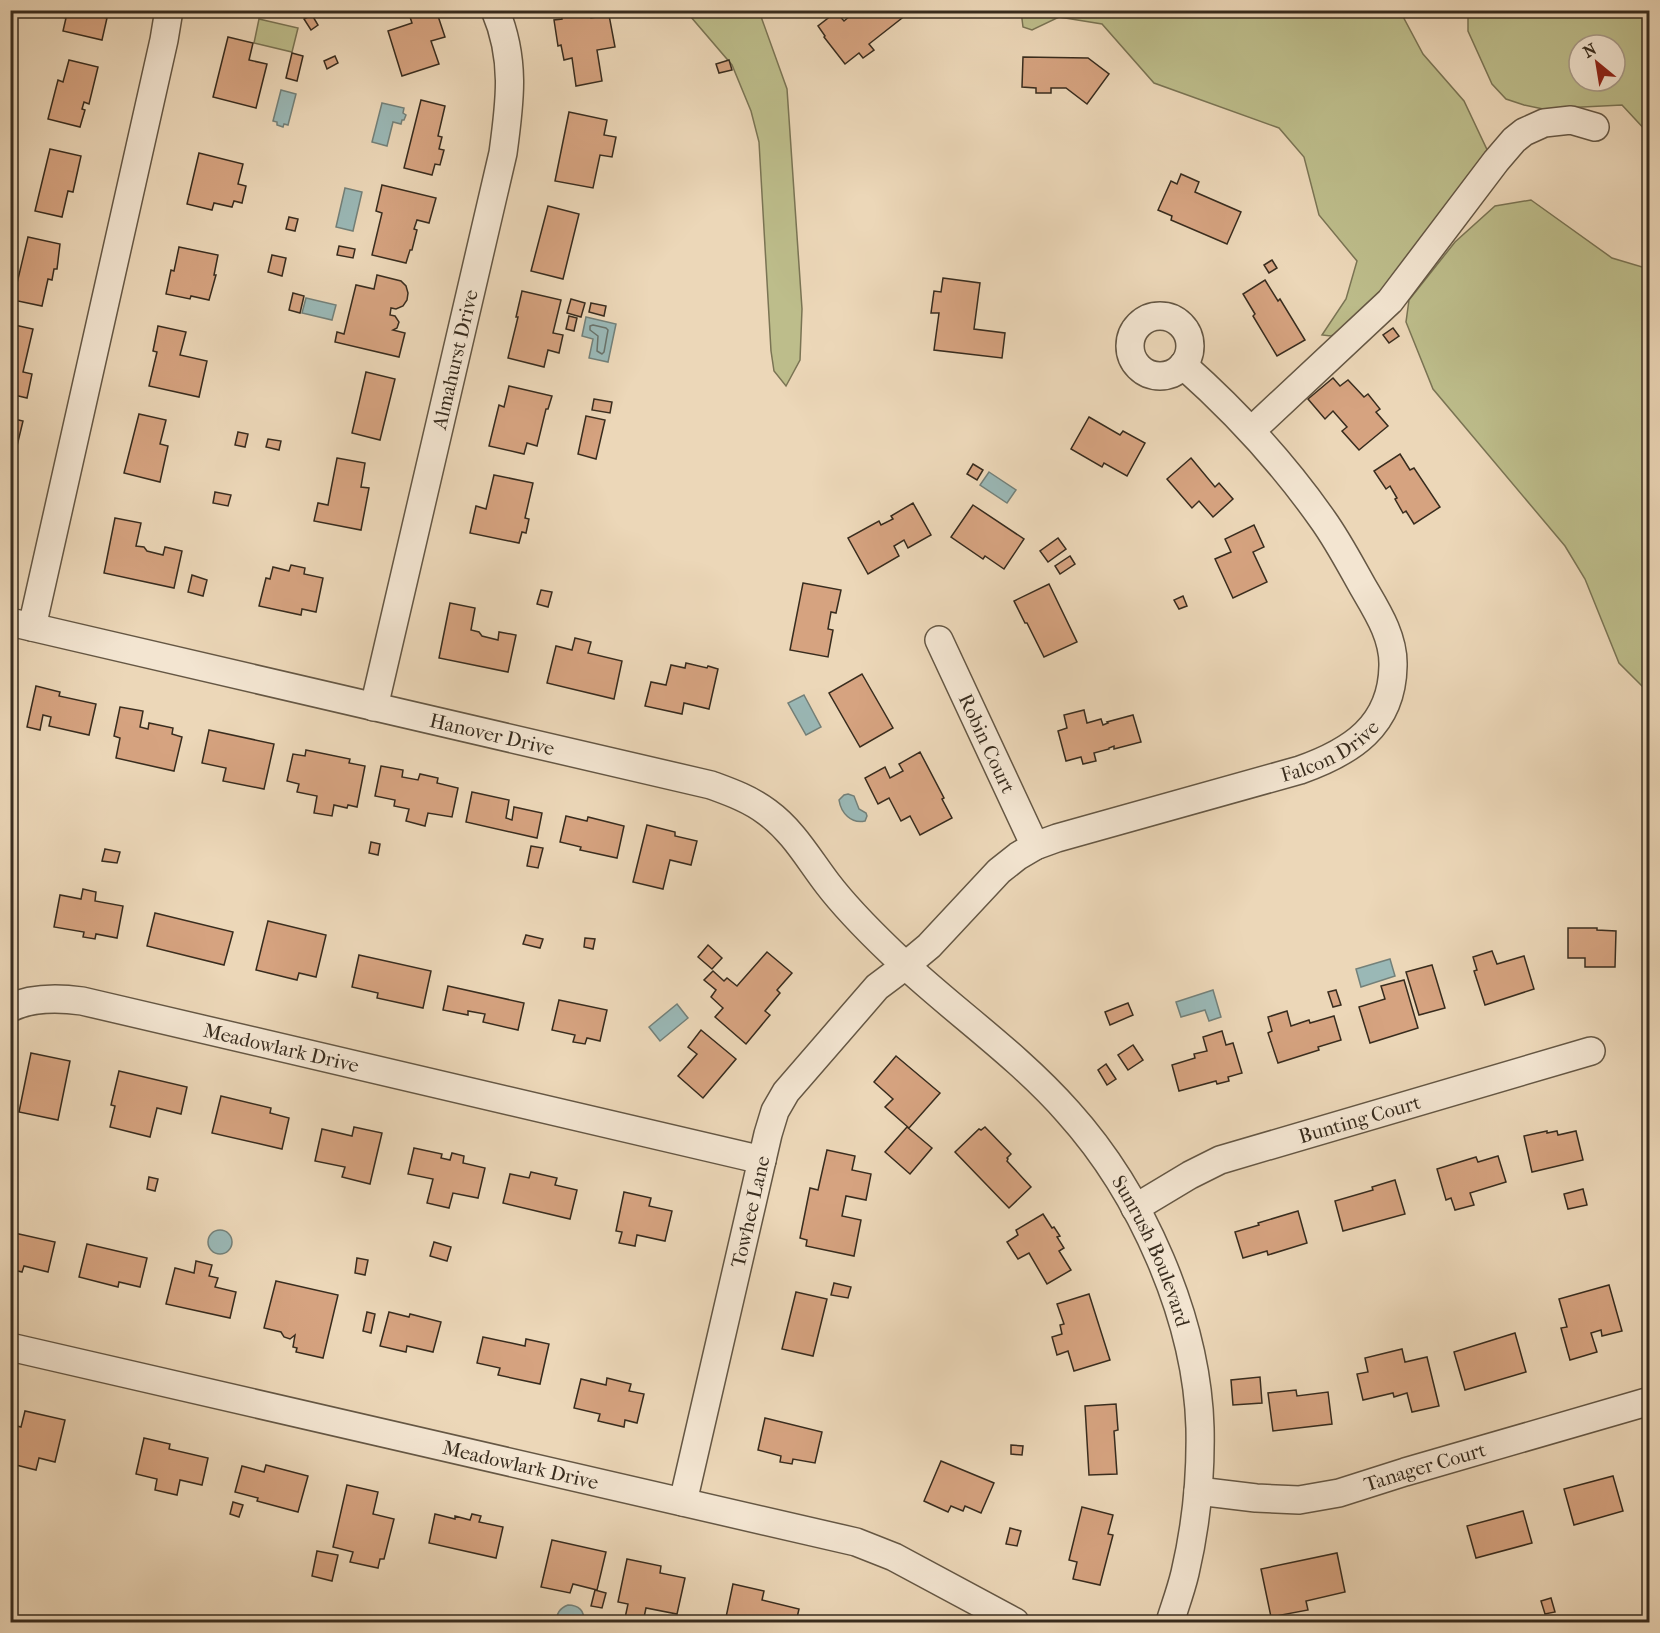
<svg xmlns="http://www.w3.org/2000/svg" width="1660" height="1633" font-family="'IM FELL French Canon',serif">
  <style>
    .green { fill: #bdbd8b; stroke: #7a7454; stroke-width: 1.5; fill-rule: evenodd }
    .water { fill: #9ab8b6; stroke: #738079; stroke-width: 1.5 }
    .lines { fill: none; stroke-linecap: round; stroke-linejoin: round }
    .shore { stroke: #69726a; stroke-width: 1.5 }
    .building { fill: #d6a380; stroke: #382c1e; stroke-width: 1.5 }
    .minor-casing { stroke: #655744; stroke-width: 30 }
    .minor { stroke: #f3e5d1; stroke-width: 27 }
    .labels { text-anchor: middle; stroke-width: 5; stroke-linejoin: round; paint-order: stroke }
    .street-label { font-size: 20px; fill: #382c1e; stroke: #f3e5d1 }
  </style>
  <rect width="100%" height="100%" fill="#ecd7b8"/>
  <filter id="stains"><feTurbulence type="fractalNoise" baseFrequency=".00333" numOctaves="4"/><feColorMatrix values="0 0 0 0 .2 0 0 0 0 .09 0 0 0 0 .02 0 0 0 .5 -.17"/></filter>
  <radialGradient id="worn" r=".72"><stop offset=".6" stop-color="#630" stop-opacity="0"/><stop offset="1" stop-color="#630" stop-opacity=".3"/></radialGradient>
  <g class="green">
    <polygon points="689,11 759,11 787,89 802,309 800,360 786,386 774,371 771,351 759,142 751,111 732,65 691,17"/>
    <polygon points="1021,11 1400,11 1423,54 1464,101 1490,156 1358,323 1331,336 1322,335 1346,299 1357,261 1319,215 1304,157 1279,128 1154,83 1102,24 1059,17 1032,30 1023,27"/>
    <path d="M1468,11H1649V134L1622,105L1543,109L1524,105L1506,99L1492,84L1468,31ZM1579,45H1615V81H1579Z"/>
    <polygon points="259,19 298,28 292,52 254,43"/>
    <polygon points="1531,200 1612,258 1649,269 1649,693 1619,663 1585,579 1565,546 1433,389 1406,322 1409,300 1455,242 1495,206"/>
  </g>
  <g class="water">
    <polygon points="281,90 296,94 288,125 284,124 283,127 277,125 277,122 273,121"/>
    <polygon points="382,103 404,108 403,113 406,115 404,120 402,120 401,124 393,122 387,146 372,142"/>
    <polygon points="345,188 362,192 353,231 336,227"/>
    <polygon points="306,298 336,305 332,320 302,313"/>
    <polygon points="586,317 616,324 608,362 589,358 593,339 582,336"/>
    <polygon points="989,472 1016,490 1007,503 980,485"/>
    <polygon points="804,695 821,727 806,735 788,703"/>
    <path d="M848,794L854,796L859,809L866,813L867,816L865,821C851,824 841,813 839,800L844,795Z"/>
    <polygon points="1390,959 1395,976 1361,987 1356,969"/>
    <polygon points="1213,990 1221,1017 1209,1021 1205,1010 1181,1017 1176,1002"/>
    <polygon points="677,1004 688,1018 660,1041 649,1027"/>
    <circle cx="220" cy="1242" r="12"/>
    <path d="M568,1605C578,1605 586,1611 583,1622H557C556,1614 560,1608 568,1605Z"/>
  </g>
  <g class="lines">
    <polygon class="shore" points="593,325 606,328 608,330 604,352 602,354 597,351 598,336 590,330 590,326"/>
  </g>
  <g class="building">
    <polygon points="64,10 105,10 103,17 107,18 102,40 63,31 66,18 62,17"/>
    <polygon points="430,10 436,10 445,37 431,41 439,64 402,76 388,31 412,23 410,17"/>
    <polygon points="561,10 590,10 591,18 609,15 615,47 597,50 602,81 576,86 572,58 564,60 561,45 558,46 554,20 562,19"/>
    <polygon points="857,10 866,10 867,13 870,10 914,10 907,16 906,15 869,44 874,50 863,58 859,53 845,64 824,37 825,36 818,26 836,12 844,21"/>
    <polygon points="312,15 318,25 311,30 304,19"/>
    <polygon points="228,37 253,43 249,60 267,64 256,108 213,97"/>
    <polygon points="292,53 303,56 297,81 286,78"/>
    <polygon points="335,56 338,63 327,69 324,61"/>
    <polygon points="1023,57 1088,58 1109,74 1087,104 1066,88 1051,88 1051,93 1036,93 1036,88 1022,87"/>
    <polygon points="69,60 98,67 89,104 84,102 82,109 85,110 80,127 48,119 58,80 63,82"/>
    <polygon points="729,60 732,70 719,73 716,64"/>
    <polygon points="421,100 445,106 438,136 442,137 439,149 444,150 440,165 435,164 432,175 404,168"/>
    <polygon points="569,112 607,120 604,135 616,137 612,157 600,155 593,188 555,181"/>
    <polygon points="50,149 81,156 73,192 68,191 62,217 35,211"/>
    <polygon points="199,153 243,164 238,184 246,186 242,203 234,201 232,207 214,203 212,210 187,204"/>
    <polygon points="1181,174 1199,182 1195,192 1241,212 1227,244 1171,220 1172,216 1158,210 1171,181 1177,184"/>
    <polygon points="382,185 436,198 429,223 417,220 414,229 417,230 412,250 410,250 406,263 372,255 382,213 376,211"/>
    <polygon points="548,206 579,214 563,279 531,271"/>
    <polygon points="289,217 298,219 295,231 286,229"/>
    <polygon points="28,237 60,244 57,269 54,269 52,280 48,279 42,306 13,300"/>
    <polygon points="339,246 355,249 353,258 337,255"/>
    <polygon points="179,247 218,255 214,275 216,275 209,300 191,296 190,299 166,294 171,270 174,271"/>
    <polygon points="272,255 286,258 282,276 268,272"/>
    <polygon points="1272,260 1277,268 1269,273 1264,265"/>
    <polygon points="377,275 401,281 406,286 408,293 407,300 403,306 396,309 391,308 390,315 395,316 399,322 397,328 393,330 405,333 399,357 335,342 337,332 344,334 356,285 374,289"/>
    <polygon points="943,278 980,283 974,329 1005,333 1002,358 934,350 939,313 931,313 934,291 941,292"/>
    <polygon points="1265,280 1278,301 1280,299 1305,340 1277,356 1253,316 1255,314 1243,294"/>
    <polygon points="522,291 561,300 553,333 563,335 559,353 548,350 544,367 508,358 518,317 516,317"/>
    <polygon points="293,293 304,296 300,313 289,310"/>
    <polygon points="571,299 585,303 581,317 567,313"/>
    <polygon points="591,303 606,306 604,316 589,312"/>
    <polygon points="569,316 577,318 574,331 566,329"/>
    <polygon points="10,324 33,329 23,372 32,374 27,398 10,394"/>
    <polygon points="158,326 186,332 180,355 207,361 199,397 149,386 157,352 153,351"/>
    <polygon points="1393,328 1399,336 1389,343 1383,335"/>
    <polygon points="366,372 395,379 380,440 352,433"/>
    <polygon points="1333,378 1340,386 1348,380 1364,397 1368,394 1380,409 1376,412 1388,426 1359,450 1342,431 1347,427 1333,411 1325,419 1308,399"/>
    <polygon points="509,386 552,396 548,409 546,409 537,446 527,443 524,454 489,446 499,405 504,407"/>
    <polygon points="594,399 612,402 610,413 592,410"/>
    <polygon points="139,414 166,420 160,444 168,446 160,482 124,473"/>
    <polygon points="586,416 605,420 596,459 578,454"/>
    <polygon points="1089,417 1120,435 1123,431 1145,443 1127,476 1104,463 1102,467 1071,449"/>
    <polygon points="10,418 23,421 17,446 14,445 10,459"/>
    <polygon points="238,432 248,434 245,447 235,445"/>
    <polygon points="268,439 281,441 279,450 266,447"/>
    <polygon points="1400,454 1410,470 1414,468 1440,507 1414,524 1406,511 1403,513 1395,499 1397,498 1390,486 1386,489 1374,471"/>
    <polygon points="337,458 365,463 361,487 369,488 361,530 314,521 318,503 328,505"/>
    <polygon points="1191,458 1215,487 1219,483 1233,499 1213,517 1199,501 1192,508 1167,479"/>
    <polygon points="973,464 983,470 977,480 967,474"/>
    <polygon points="494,475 533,483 525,518 529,519 526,533 522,532 519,543 470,533 476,506 486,509"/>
    <polygon points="215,492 231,495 228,506 213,503"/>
    <polygon points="913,503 931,535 908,548 904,540 894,546 899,556 868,574 848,538 879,521 881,525 893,519 891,516"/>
    <polygon points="973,505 1024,539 1004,569 985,556 983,559 951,537"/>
    <polygon points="115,518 141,523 136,546 144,547 147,551 163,555 165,547 182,551 174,588 104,573"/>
    <polygon points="1254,525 1264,547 1253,552 1267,582 1233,598 1215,559 1231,552 1225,539"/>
    <polygon points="1058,538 1066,549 1048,562 1040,551"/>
    <polygon points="1070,556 1075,564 1060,574 1055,566"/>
    <polygon points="291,565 305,568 304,574 323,578 316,612 302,609 301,615 259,606 266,578 270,579 273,567 289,571"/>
    <polygon points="192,575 207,580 203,596 188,592"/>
    <polygon points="803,583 841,590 836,613 831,612 828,629 833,630 828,657 790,650"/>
    <polygon points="1049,584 1077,642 1044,657 1027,623 1025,623 1014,601"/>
    <polygon points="541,590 552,592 548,607 537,604"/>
    <polygon points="1183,596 1187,606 1179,609 1174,600"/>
    <polygon points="450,603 475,608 471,630 479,632 482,636 498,640 499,632 516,635 508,672 439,658"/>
    <polygon points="575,638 591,642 588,653 622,661 614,699 547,683 556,646 572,650"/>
    <polygon points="686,663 707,668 708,666 718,669 709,709 684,703 682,714 645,706 651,682 666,685 671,665 685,668"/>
    <polygon points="862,674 893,728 860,747 829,693"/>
    <polygon points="36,686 60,692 59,696 96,704 89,735 49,726 51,717 43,715 40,730 27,727"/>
    <polygon points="120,707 143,711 140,727 148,729 149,723 173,728 172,734 182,737 174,771 116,758 120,738 114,736"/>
    <polygon points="1084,710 1087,723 1101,719 1103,725 1108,723 1107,722 1133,715 1141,742 1114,749 1114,746 1109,748 1109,749 1094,753 1096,761 1083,764 1081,757 1066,761 1058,731 1067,728 1064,715"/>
    <polygon points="209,730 274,744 264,789 223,781 226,768 202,763"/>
    <polygon points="306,750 350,759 349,763 365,766 357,807 348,805 347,808 334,805 332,816 314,813 317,796 297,792 299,784 287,781 293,754 305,756"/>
    <polygon points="920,752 944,798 942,799 952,818 920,835 910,816 901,821 889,798 878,804 865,778 885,767 890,778 903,771 899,764"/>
    <polygon points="381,766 403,770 402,777 418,780 420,774 438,778 437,783 458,788 452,817 428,813 425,826 406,821 409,809 394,806 395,800 375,796"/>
    <polygon points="472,792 509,800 506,818 512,820 514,807 542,813 537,838 466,822"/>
    <polygon points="566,816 587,821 588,817 624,826 617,858 580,850 581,847 560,842"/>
    <polygon points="647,825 675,832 675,836 697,841 691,865 670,860 663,889 633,882"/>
    <polygon points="371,842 380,844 378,855 369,853"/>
    <polygon points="531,846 543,848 538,868 527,866"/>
    <polygon points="105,849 120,852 117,863 102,861"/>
    <polygon points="83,889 96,892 95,901 123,906 117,938 96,934 95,939 83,937 84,932 54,927 60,895 81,899"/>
    <polygon points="155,913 233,932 224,965 147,946"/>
    <polygon points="268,921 326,935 316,977 299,973 297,980 256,970"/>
    <polygon points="1568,928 1597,928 1597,930 1616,931 1615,967 1585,967 1585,958 1568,958"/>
    <polygon points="526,935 543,939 540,948 523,944"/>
    <polygon points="585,938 595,939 593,949 584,947"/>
    <polygon points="708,945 722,958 712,969 698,957"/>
    <polygon points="1492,951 1497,964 1524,956 1534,989 1485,1005 1474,971 1477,970 1473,957"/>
    <polygon points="767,952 792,973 777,990 780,993 765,1011 770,1015 746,1044 715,1017 723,1008 711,997 716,990 704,980 713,971 724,981 727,978 737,986"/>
    <polygon points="359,955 431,971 423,1008 377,998 378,993 352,987"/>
    <polygon points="1432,965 1445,1008 1419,1015 1406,972"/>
    <polygon points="1404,980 1418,1028 1370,1043 1359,1007 1385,999 1381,986"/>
    <polygon points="448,986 524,1003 518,1030 483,1022 485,1014 468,1011 468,1015 443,1010"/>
    <polygon points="1336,990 1341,1005 1333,1007 1328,992"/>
    <polygon points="559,1000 607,1010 600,1041 587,1038 585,1044 573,1042 575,1035 552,1030"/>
    <polygon points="1128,1003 1133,1015 1110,1025 1105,1012"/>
    <polygon points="1287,1011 1291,1026 1309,1020 1310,1023 1334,1016 1341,1040 1318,1047 1319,1050 1278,1063 1268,1033 1272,1031 1268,1017"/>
    <polygon points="701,1030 736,1059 703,1098 678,1076 697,1054 688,1047"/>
    <polygon points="1222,1031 1226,1045 1233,1043 1242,1073 1228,1077 1229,1081 1217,1084 1216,1081 1179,1091 1172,1065 1195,1058 1194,1054 1207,1051 1203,1037"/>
    <polygon points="1133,1045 1143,1060 1128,1070 1118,1055"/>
    <polygon points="31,1053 70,1061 58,1120 19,1112"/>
    <polygon points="896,1056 940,1093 909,1128 885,1107 893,1099 874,1082"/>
    <polygon points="1106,1064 1116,1079 1107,1085 1098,1070"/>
    <polygon points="119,1071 187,1087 181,1114 157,1108 150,1137 110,1127 115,1106 111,1105"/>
    <polygon points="221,1096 271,1108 270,1113 289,1118 282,1149 212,1133"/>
    <polygon points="354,1127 382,1133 370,1184 342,1177 345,1167 315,1161 322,1129 352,1136"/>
    <polygon points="907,1127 932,1148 910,1174 885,1152"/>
    <polygon points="985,1127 1011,1154 1007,1158 1008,1159 1007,1161 1031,1187 1009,1208 955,1152 979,1129 981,1130"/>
    <polygon points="1547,1131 1547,1133 1557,1131 1558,1135 1576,1131 1583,1160 1532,1172 1524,1136"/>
    <polygon points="414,1148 442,1154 441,1158 450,1160 452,1153 464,1156 463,1163 485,1168 478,1198 453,1193 449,1208 427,1203 433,1179 408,1174"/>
    <polygon points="827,1150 855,1156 852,1170 871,1174 866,1200 846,1196 842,1216 861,1220 854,1256 806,1246 807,1240 800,1238 810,1188 818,1190"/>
    <polygon points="1498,1156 1506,1182 1470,1193 1474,1205 1455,1210 1451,1198 1446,1200 1437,1169 1476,1157 1478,1162"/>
    <polygon points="531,1172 557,1178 555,1185 577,1190 570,1219 503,1203 510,1174 529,1178"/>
    <polygon points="149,1177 158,1179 155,1191 147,1189"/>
    <polygon points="1395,1180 1405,1214 1343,1231 1335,1201 1373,1190 1372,1187"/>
    <polygon points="1583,1189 1587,1205 1568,1209 1564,1194"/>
    <polygon points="624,1192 651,1198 649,1206 672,1211 665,1241 637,1235 635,1246 619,1243 622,1232 616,1231"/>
    <polygon points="1298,1211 1307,1243 1268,1255 1267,1251 1243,1258 1235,1232 1259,1225 1258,1223"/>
    <polygon points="1043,1214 1052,1228 1054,1227 1060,1236 1057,1237 1064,1248 1059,1251 1071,1270 1047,1284 1029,1253 1018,1259 1007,1242 1018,1235 1016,1230"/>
    <polygon points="10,1232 55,1242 48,1272 24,1266 22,1272 10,1269"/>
    <polygon points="434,1242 451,1247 447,1261 430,1256"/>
    <polygon points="87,1244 147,1258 140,1287 119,1282 118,1287 79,1277"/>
    <polygon points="357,1258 368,1260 365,1275 355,1273"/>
    <polygon points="196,1261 212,1265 209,1276 218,1278 215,1287 236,1292 230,1318 166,1304 175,1268 194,1273"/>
    <polygon points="276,1281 338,1295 323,1358 296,1352 297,1348 293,1347 295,1335 290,1339 284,1337 281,1332 264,1328"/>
    <polygon points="834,1283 851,1287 848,1298 831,1295"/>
    <polygon points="1609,1285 1622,1331 1602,1336 1601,1330 1591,1333 1597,1352 1570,1360 1561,1328 1567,1327 1559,1299"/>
    <polygon points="796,1292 827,1299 813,1356 782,1349"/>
    <polygon points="1089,1294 1110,1360 1074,1371 1068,1351 1057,1355 1052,1337 1062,1334 1060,1325 1064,1324 1057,1304"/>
    <polygon points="367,1312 375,1314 371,1333 363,1331"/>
    <polygon points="389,1312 409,1317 410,1314 441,1322 433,1352 407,1346 406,1352 380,1346"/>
    <polygon points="1515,1333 1526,1372 1465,1390 1454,1352"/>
    <polygon points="483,1337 525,1346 526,1339 549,1344 540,1384 498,1375 500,1368 477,1363"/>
    <polygon points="1402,1349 1405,1362 1427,1357 1439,1406 1412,1412 1407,1393 1394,1397 1393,1393 1363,1400 1357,1374 1368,1372 1365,1358"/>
    <polygon points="1260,1377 1262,1403 1233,1405 1231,1380"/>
    <polygon points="607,1378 631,1384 629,1391 644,1394 637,1423 625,1420 624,1427 598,1421 600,1414 574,1408 581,1379 606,1385"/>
    <polygon points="1296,1390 1297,1396 1328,1392 1332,1424 1273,1431 1268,1393"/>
    <polygon points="1116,1404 1118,1430 1114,1431 1117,1474 1089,1475 1085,1406"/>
    <polygon points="10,1410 16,1412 13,1425 21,1427 25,1411 65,1420 55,1462 39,1458 36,1470 12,1464 15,1454 10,1453"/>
    <polygon points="765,1418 822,1432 815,1463 793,1459 792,1464 780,1462 781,1456 758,1450"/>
    <polygon points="144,1438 170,1444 169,1449 208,1458 202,1485 180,1480 177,1495 155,1490 157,1479 136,1474"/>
    <polygon points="1011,1445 1023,1446 1022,1455 1011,1454"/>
    <polygon points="941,1461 994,1483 981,1513 965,1506 963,1511 951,1506 948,1512 924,1501"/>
    <polygon points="266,1465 308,1476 298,1512 257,1501 258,1498 235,1492 242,1466 264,1472"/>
    <polygon points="1613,1476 1623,1511 1574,1525 1564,1489"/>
    <polygon points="347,1485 378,1492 373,1514 394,1519 384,1559 380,1559 378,1568 350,1562 353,1552 333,1547"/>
    <polygon points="233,1502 243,1505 239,1517 230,1514"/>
    <polygon points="1082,1507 1113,1515 1108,1534 1113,1535 1100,1585 1073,1579 1077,1562 1069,1560"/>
    <polygon points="1523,1511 1532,1543 1476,1558 1467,1526"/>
    <polygon points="435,1514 455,1519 455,1516 470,1520 472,1514 481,1516 479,1522 503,1527 496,1558 429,1543"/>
    <polygon points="1010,1528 1021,1531 1017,1546 1006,1544"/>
    <polygon points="552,1540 606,1552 597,1590 573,1584 570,1593 541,1587"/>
    <polygon points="317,1551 338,1555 332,1581 312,1576"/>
    <polygon points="1337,1553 1345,1592 1306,1601 1308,1610 1271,1617 1261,1569"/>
    <polygon points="627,1559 661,1566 660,1573 685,1578 677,1614 646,1608 643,1622 625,1618 628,1604 618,1602"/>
    <polygon points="733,1584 764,1591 762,1600 799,1609 796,1622 725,1622"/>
    <polygon points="595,1590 606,1593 602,1608 591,1606"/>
    <polygon points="1551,1598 1555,1612 1545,1614 1541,1601"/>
  </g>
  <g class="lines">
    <defs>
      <g id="minor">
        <circle cx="1160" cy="346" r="30"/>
        <polyline points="1252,430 1390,301 1496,161 1514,140 1524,132 1544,123 1571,120 1595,127"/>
        <path id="s1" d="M10,622L711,785C730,792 750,799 767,812C793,831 808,858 827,883C846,908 868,930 891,952C948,1007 1015,1052 1068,1112C1141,1193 1197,1318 1200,1428C1201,1476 1196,1526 1185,1573C1181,1590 1175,1606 1170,1622"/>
        <polyline points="32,627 164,40 169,10"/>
        <path id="s2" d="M939,640L1035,846"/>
        <path id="s3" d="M374,707L503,153C510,102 516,59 495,10"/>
        <path id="s4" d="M10,1008C32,997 59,998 82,1001L762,1160"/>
        <path id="s5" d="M1135,1208L1190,1175L1220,1160L1591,1051"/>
        <path id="s6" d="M10,1347L856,1542L894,1557L1015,1622"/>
        <path id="s7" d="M1198,1491L1256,1498L1299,1500L1339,1493L1405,1472L1650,1401"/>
        <path id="s8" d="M683,1502L768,1134L775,1111L786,1092L877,987L905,966L929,946L999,871L1018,856L1035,846L1057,838L1300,770C1351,752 1392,726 1393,666C1394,637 1377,611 1363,587C1350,564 1338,541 1323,520C1283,463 1236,412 1183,365"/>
      </g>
    </defs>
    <use href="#minor" class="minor-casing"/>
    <use href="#minor" class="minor"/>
  </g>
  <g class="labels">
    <g class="street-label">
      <text dy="7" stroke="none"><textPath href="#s3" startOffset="357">Almahurst Drive</textPath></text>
      <text dy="7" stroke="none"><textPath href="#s1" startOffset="495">Hanover Drive</textPath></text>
      <text dy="7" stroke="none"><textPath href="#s2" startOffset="114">Robin Court</textPath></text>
      <text dy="7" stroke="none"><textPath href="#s8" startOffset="1086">Falcon Drive</textPath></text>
      <text dy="7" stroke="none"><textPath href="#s4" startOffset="278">Meadowlark Drive</textPath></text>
      <text dy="7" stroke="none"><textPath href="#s5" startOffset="243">Bunting Court</textPath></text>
      <text dy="7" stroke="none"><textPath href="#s8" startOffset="298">Towhee Lane</textPath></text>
      <text dy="7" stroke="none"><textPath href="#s1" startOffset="1372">Sunrush Boulevard</textPath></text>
      <text dy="7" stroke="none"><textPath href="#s6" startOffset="524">Meadowlark Drive</textPath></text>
      <text dy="7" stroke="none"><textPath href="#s7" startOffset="232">Tanager Court</textPath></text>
    </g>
  </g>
  <rect width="1660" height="1633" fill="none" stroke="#ecd7b8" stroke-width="36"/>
  <rect x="12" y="12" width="1636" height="1609" fill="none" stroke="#382c1e" stroke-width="3"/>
  <rect x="18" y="18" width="1624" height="1597" fill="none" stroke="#382c1e" stroke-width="1.5"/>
  <g transform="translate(1597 63) rotate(330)"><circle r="28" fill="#f3e5d1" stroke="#a89b89" stroke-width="1.5"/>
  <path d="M0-4.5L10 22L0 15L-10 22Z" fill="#8f2418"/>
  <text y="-9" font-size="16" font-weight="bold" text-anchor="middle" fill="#382c1e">N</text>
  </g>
  <rect width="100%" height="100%" filter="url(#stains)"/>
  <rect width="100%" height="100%" fill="url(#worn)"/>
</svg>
